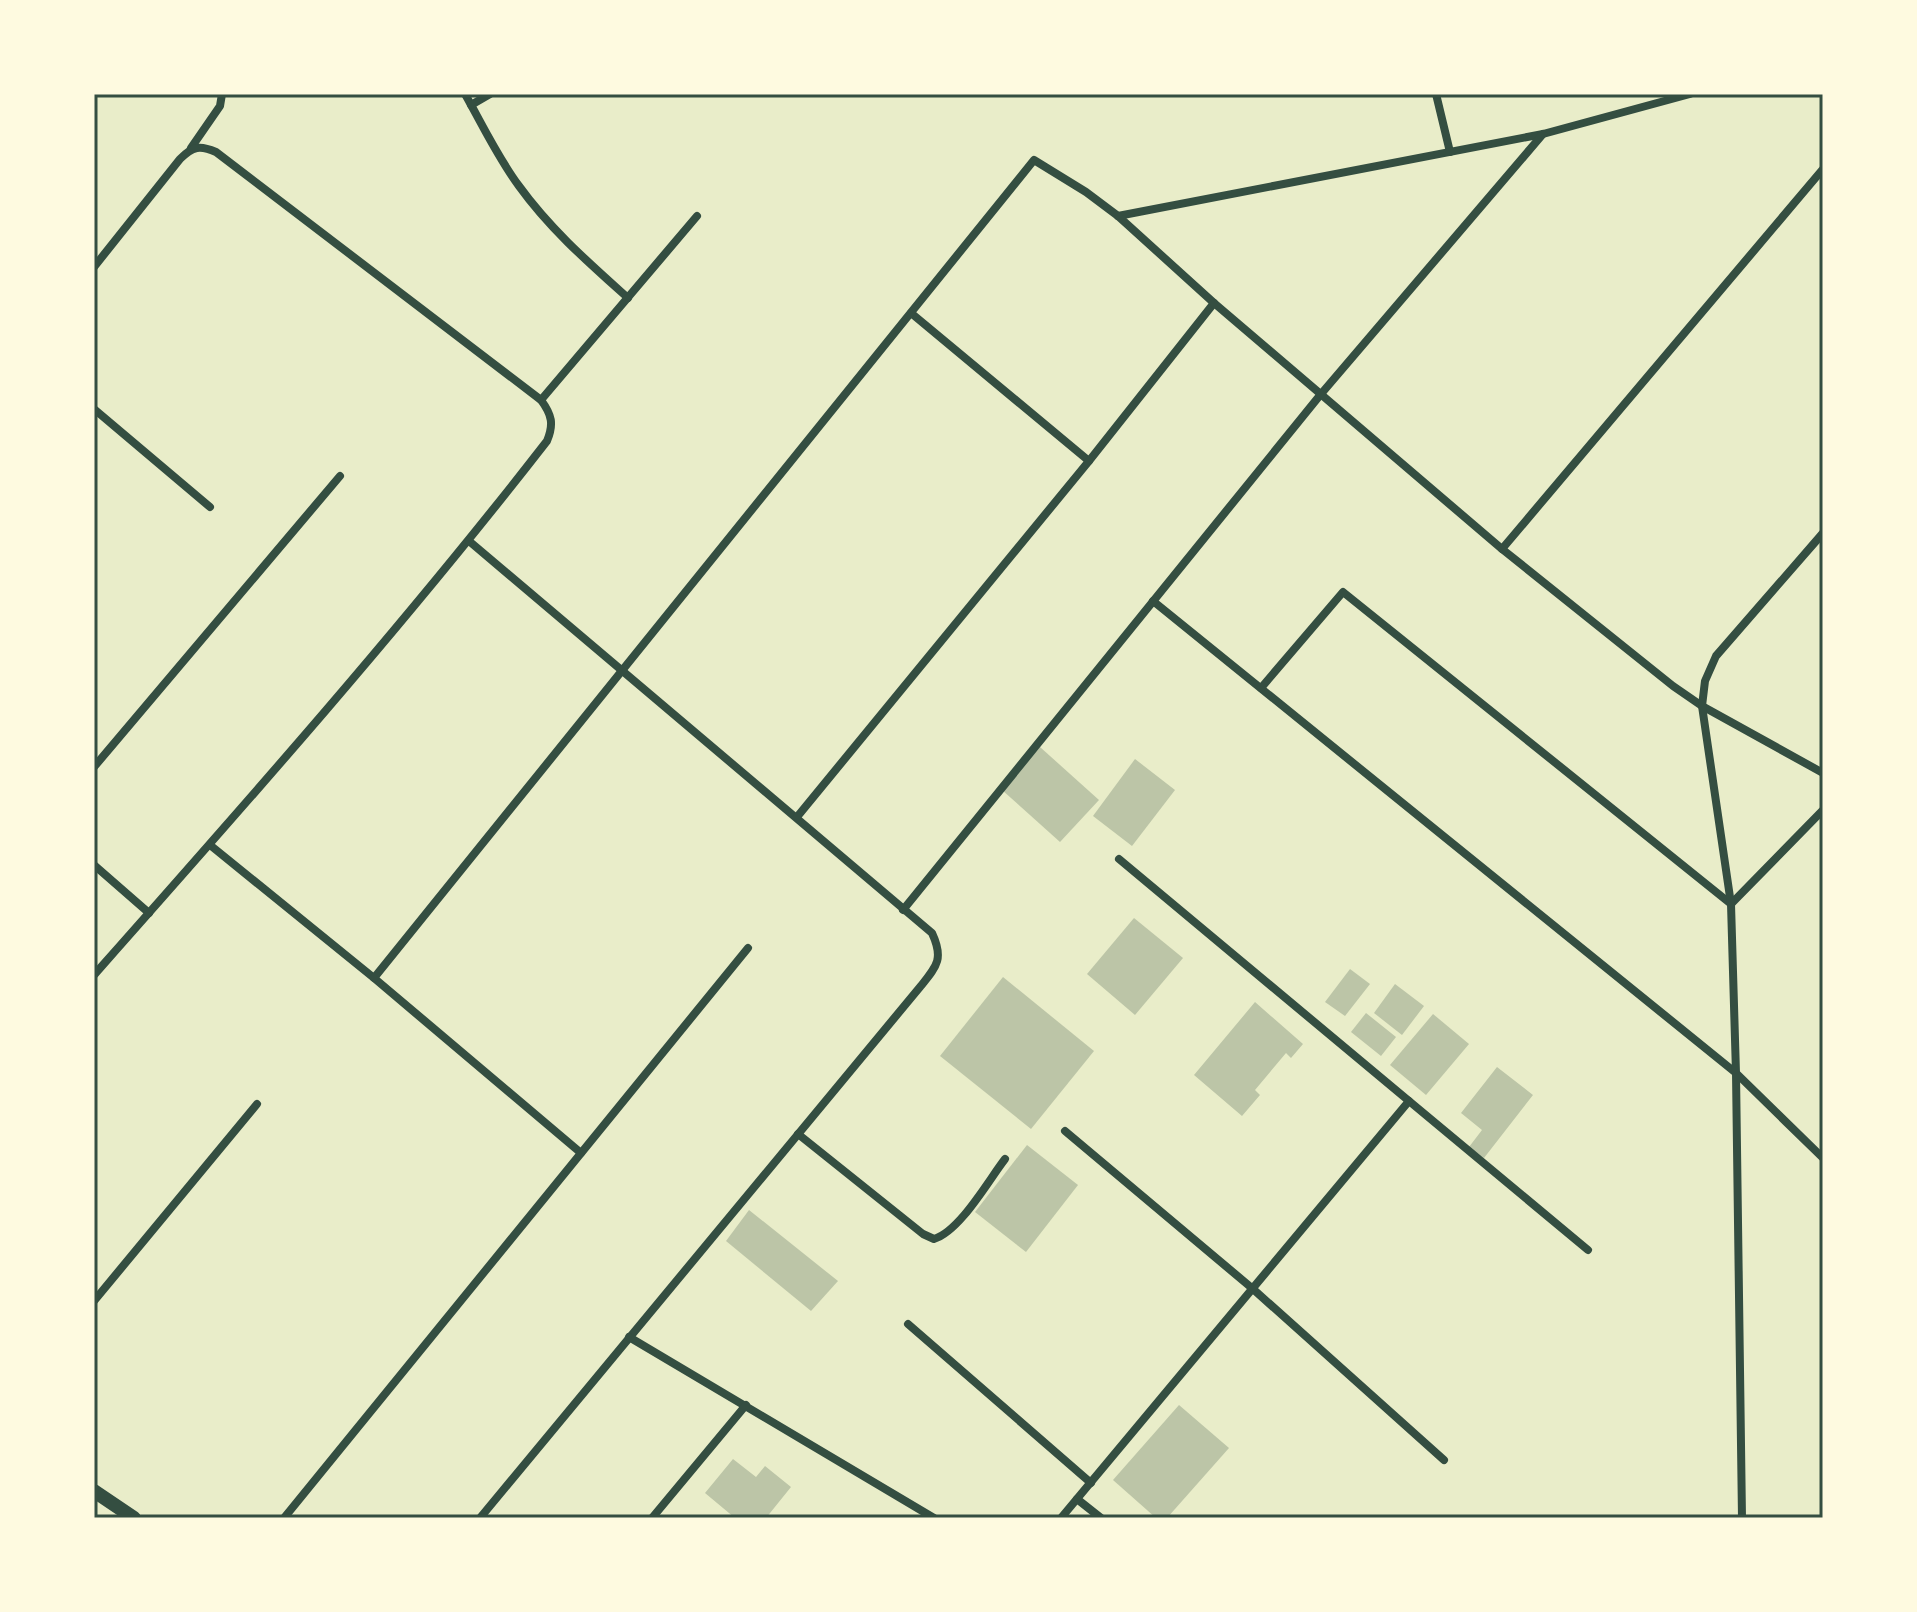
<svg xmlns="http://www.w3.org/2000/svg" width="1917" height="1612" font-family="Barlow,sans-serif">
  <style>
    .building { fill: #bcc5a7 }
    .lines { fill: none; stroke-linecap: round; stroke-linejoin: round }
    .minor { stroke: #344e41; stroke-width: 8 }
    .tertiary { stroke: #344e41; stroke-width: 14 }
    .neatline { fill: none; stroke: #344e41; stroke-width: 3 }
  </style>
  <rect width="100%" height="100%" fill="#e9edc9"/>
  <g class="building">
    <polygon points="1040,747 1099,800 1060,842 1002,790"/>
    <polygon points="1135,759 1175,790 1132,846 1093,816"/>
    <polygon points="1134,918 1183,958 1135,1015 1087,974"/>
    <polygon points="1350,969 1370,984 1345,1016 1325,1002"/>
    <polygon points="1003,977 1094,1051 1031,1129 940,1056"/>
    <polygon points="1395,984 1424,1006 1402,1035 1374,1013"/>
    <polygon points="1255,1002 1303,1044 1291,1058 1286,1053 1255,1090 1260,1095 1242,1116 1194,1075"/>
    <polygon points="1366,1013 1396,1037 1381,1056 1351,1032"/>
    <polygon points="1433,1014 1469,1044 1426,1095 1390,1065"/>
    <polygon points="1497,1067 1533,1095 1484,1158 1469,1147 1482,1130 1461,1113"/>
    <polygon points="1027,1145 1078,1185 1026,1252 975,1212"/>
    <polygon points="749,1210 838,1281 811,1311 726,1241"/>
    <polygon points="1179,1405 1229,1448 1167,1518 1156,1518 1113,1480"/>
    <polygon points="733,1459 756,1477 765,1466 791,1487 766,1518 735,1518 705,1493"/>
  </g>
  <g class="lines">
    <g class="minor">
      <path d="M465,94C482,124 498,158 519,186C550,229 589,263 628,298"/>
      <polyline points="1436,94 1450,152"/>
      <polyline points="471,105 490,94"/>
      <polyline points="191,148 220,106 222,94"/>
      <polyline points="1118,216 1543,134 1690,94"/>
      <path d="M94,267L180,159C193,146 200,145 216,152L541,400C552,415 554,424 547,441C404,625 249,800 94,975"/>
      <polyline points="911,313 1089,461"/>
      <polyline points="541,400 697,216"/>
      <polyline points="94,409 210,507"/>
      <path d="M469,541L932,933C944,959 937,966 920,987L480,1518"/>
      <polyline points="1502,549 1823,169"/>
      <polyline points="1153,601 1736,1073 1823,1158"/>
      <polyline points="1261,688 1343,592 1731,904 1823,810"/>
      <polyline points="94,767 340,476"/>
      <polyline points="797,817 1089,461 1214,303"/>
      <polyline points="210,845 374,978 581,1153"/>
      <polyline points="94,865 149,913"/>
      <polyline points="903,910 1321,394 1543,134"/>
      <polyline points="374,978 1034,160 1086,192 1118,216 1214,303 1502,549 1673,686 1702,706 1823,773"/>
      <polyline points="1409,1101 1588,1250"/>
      <polyline points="1065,1131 1253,1289 1444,1460"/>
      <path d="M798,1134L923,1234L934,1239C960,1231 988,1181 1005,1159"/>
      <polyline points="94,1301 257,1104"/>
      <polyline points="908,1324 1091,1483"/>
      <polyline points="629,1337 934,1518"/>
      <polyline points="1077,1499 1101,1518"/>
      <polyline points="284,1518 748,948"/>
      <polyline points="652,1518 746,1405"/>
      <polyline points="1061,1518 1409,1101 1119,859"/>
      <polyline points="1742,1518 1736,1073 1731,904 1702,706 1705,681 1716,656 1823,533"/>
    </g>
    <polyline class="tertiary" points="94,1491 134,1518"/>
  </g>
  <rect width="1917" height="1612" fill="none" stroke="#fefae0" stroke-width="192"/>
  <rect x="96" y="96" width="1725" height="1420" class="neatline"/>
</svg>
